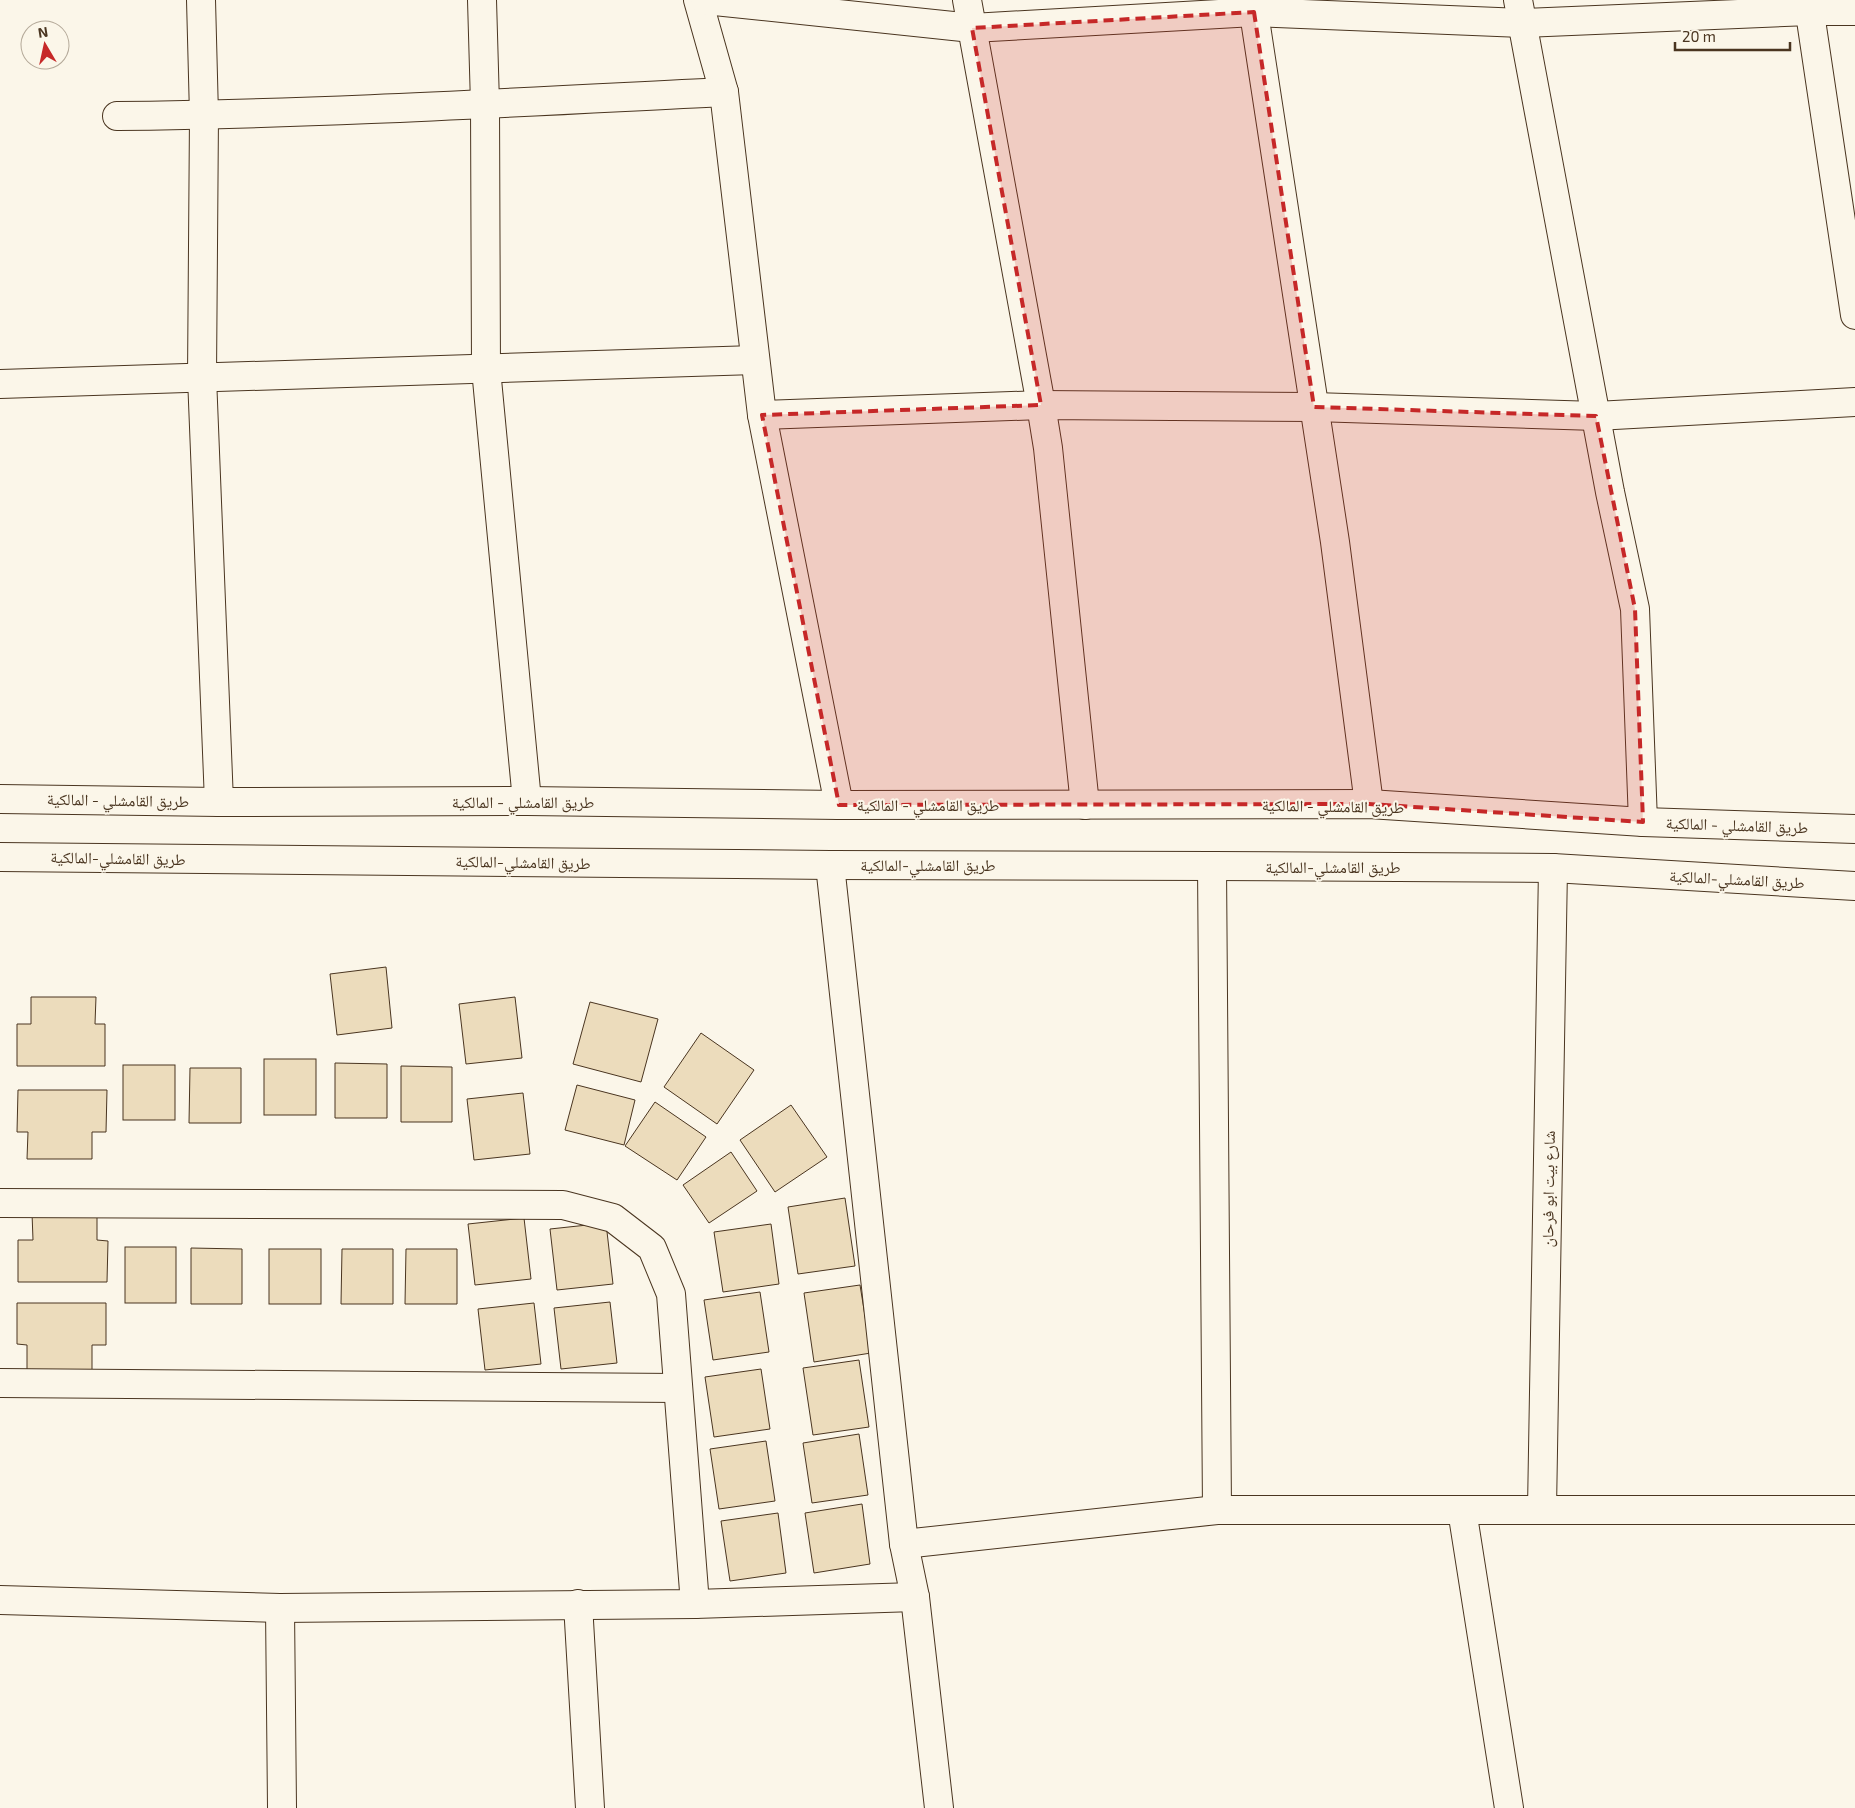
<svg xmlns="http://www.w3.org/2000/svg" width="1855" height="1808" font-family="'Exo 2','Noto Naskh Arabic',sans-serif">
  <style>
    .building { fill: #ecdcbc; stroke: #4a3520 }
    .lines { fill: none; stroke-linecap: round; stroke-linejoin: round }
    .minor-casing { stroke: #4a3520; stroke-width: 30 }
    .trunk-casing { stroke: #4a3520; stroke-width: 30 }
    .minor { stroke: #fbf6e9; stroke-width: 28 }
    .trunk { stroke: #fbf6e9; stroke-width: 28 }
    .marked { fill: #c62828; fill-opacity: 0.2; stroke: #c62828; stroke-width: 4; stroke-dasharray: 10 6; stroke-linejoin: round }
    .labels { text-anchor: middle; stroke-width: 4; stroke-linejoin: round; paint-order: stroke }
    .street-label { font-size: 16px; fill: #4a3520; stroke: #fbf6e9 }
  </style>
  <rect width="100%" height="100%" fill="#fbf6e9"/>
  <g class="building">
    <polygon points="386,967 392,1028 337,1035 330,974"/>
    <polygon points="31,997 96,997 95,1024 105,1024 105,1066 17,1066 17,1024 31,1024"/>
    <polygon points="515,997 522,1058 466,1064 459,1004"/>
    <polygon points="590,1002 658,1019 641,1082 573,1064"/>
    <polygon points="701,1033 754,1070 717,1124 664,1087"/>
    <rect x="264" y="1059" width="52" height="56"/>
    <polygon points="335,1063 387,1064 387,1118 335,1118"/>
    <rect x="123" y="1065" width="52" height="55"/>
    <polygon points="401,1066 452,1067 452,1122 401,1122"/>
    <polygon points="190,1068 241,1068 241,1123 189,1123"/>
    <polygon points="577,1085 635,1100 624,1145 565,1130"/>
    <polygon points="18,1090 107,1090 106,1132 92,1132 92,1159 27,1159 28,1132 17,1132"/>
    <polygon points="523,1093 530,1154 474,1160 467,1099"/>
    <polygon points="655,1102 706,1137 677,1180 625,1146"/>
    <polygon points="791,1105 827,1157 775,1192 740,1140"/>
    <polygon points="731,1152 757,1191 709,1223 683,1185"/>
    <polygon points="845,1198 855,1266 798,1274 788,1207"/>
    <polygon points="32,1213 97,1213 97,1240 108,1241 107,1282 18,1282 18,1240 33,1240"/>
    <polygon points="524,1218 531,1279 475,1285 468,1224"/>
    <polygon points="606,1223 613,1284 557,1290 550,1229"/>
    <polygon points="771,1224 779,1284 723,1292 714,1232"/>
    <rect x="125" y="1247" width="51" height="56"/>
    <polygon points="191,1248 242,1249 242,1304 191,1304"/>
    <rect x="269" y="1249" width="52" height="55"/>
    <polygon points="342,1249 393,1249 393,1304 341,1304"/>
    <polygon points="406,1249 457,1249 457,1304 405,1304"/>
    <polygon points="860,1285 871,1353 814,1362 804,1293"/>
    <polygon points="760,1292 769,1352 713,1360 704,1300"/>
    <polygon points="610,1302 617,1363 561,1369 554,1308"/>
    <polygon points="17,1303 106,1303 106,1345 92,1345 92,1372 27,1372 27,1345 17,1344"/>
    <polygon points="534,1303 541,1364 485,1370 478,1309"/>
    <polygon points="859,1360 869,1427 813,1435 803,1368"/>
    <polygon points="761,1369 770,1429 714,1437 705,1377"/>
    <polygon points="859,1434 868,1495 812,1503 803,1443"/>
    <polygon points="766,1441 775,1501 719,1509 710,1449"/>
    <polygon points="862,1504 870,1564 814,1573 805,1513"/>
    <polygon points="778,1513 786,1573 730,1581 721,1521"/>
  </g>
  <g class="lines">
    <defs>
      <g id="minor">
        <polyline points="201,0 204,115 202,377 219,802"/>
        <polyline points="482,0 485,104 486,369 527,801"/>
        <polyline points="698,0 724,92 762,415 839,805"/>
        <polyline points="705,0 972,28 1254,12 1522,23 1810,11 1855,11"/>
        <polyline points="967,0 1041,405 1048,448 1085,805"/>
        <polyline points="1252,0 1335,542 1369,804"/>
        <polyline points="1518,0 1610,492 1635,609 1643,822"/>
        <polyline points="1808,0 1855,315"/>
        <path d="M117,116C319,114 522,102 724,92"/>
        <polyline points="0,384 755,360"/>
        <polyline points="762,415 1041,405 1314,407 1596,416 1855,402"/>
        <polyline points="830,865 904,1544 915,1597 939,1808"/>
        <polyline points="1212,866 1217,1510"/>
        <polyline points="0,1203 563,1205 613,1218 652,1248 671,1294 695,1604"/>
        <polyline points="0,1383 678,1388"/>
        <polyline points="1542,1509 1553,868"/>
        <polyline points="1462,1510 1509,1808"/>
        <polyline points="904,1544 1217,1510 1855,1510"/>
        <polyline points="0,1600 280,1608 695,1604 915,1597"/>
        <polyline points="578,1604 590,1808"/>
        <polyline points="280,1608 282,1808"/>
      </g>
      <g id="trunk">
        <polyline points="0,799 219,802 527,801 839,805 1369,804 1643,822 1855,829"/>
        <polyline points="0,857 830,865 1212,866 1553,868 1855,886"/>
      </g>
    </defs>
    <use href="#minor" class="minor-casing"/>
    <use href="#trunk" class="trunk-casing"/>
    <use href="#minor" class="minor"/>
    <use href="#trunk" class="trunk"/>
  </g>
  <path class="marked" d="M1254,12L1314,407L1596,416L1635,609L1643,822L1369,804L839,805L762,415L1041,405L972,28Z"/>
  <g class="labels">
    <g class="street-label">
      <text transform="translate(118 800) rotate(1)" y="6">طريق القامشلي - المالكية</text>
      <text x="523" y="808">طريق القامشلي - المالكية</text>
      <text x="928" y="811">طريق القامشلي - المالكية</text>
      <text transform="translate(1333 806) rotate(1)" y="6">طريق القامشلي - المالكية</text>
      <text transform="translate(1737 825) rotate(2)" y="6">طريق القامشلي - المالكية</text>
      <text transform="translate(118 858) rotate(1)" y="6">طريق القامشلي-المالكية</text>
      <text transform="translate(523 862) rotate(1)" y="6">طريق القامشلي-المالكية</text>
      <text x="928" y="871">طريق القامشلي-المالكية</text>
      <text x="1333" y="873">طريق القامشلي-المالكية</text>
      <text transform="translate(1737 879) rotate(3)" y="6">طريق القامشلي-المالكية</text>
      <text transform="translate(1548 1189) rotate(-89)" y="6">شارع بيت ابو فرحان</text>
    </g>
  </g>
  <g transform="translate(45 45) rotate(351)"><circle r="24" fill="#fbf6e9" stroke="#b4a999"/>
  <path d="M0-4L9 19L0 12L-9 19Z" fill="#c62828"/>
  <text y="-8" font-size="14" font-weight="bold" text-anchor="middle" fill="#4a3520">N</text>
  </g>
  <path d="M1675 42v8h115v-8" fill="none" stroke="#4a3520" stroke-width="2.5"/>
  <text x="1682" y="42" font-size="15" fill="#4a3520" stroke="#fbf6e9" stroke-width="4" paint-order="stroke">20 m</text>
</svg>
